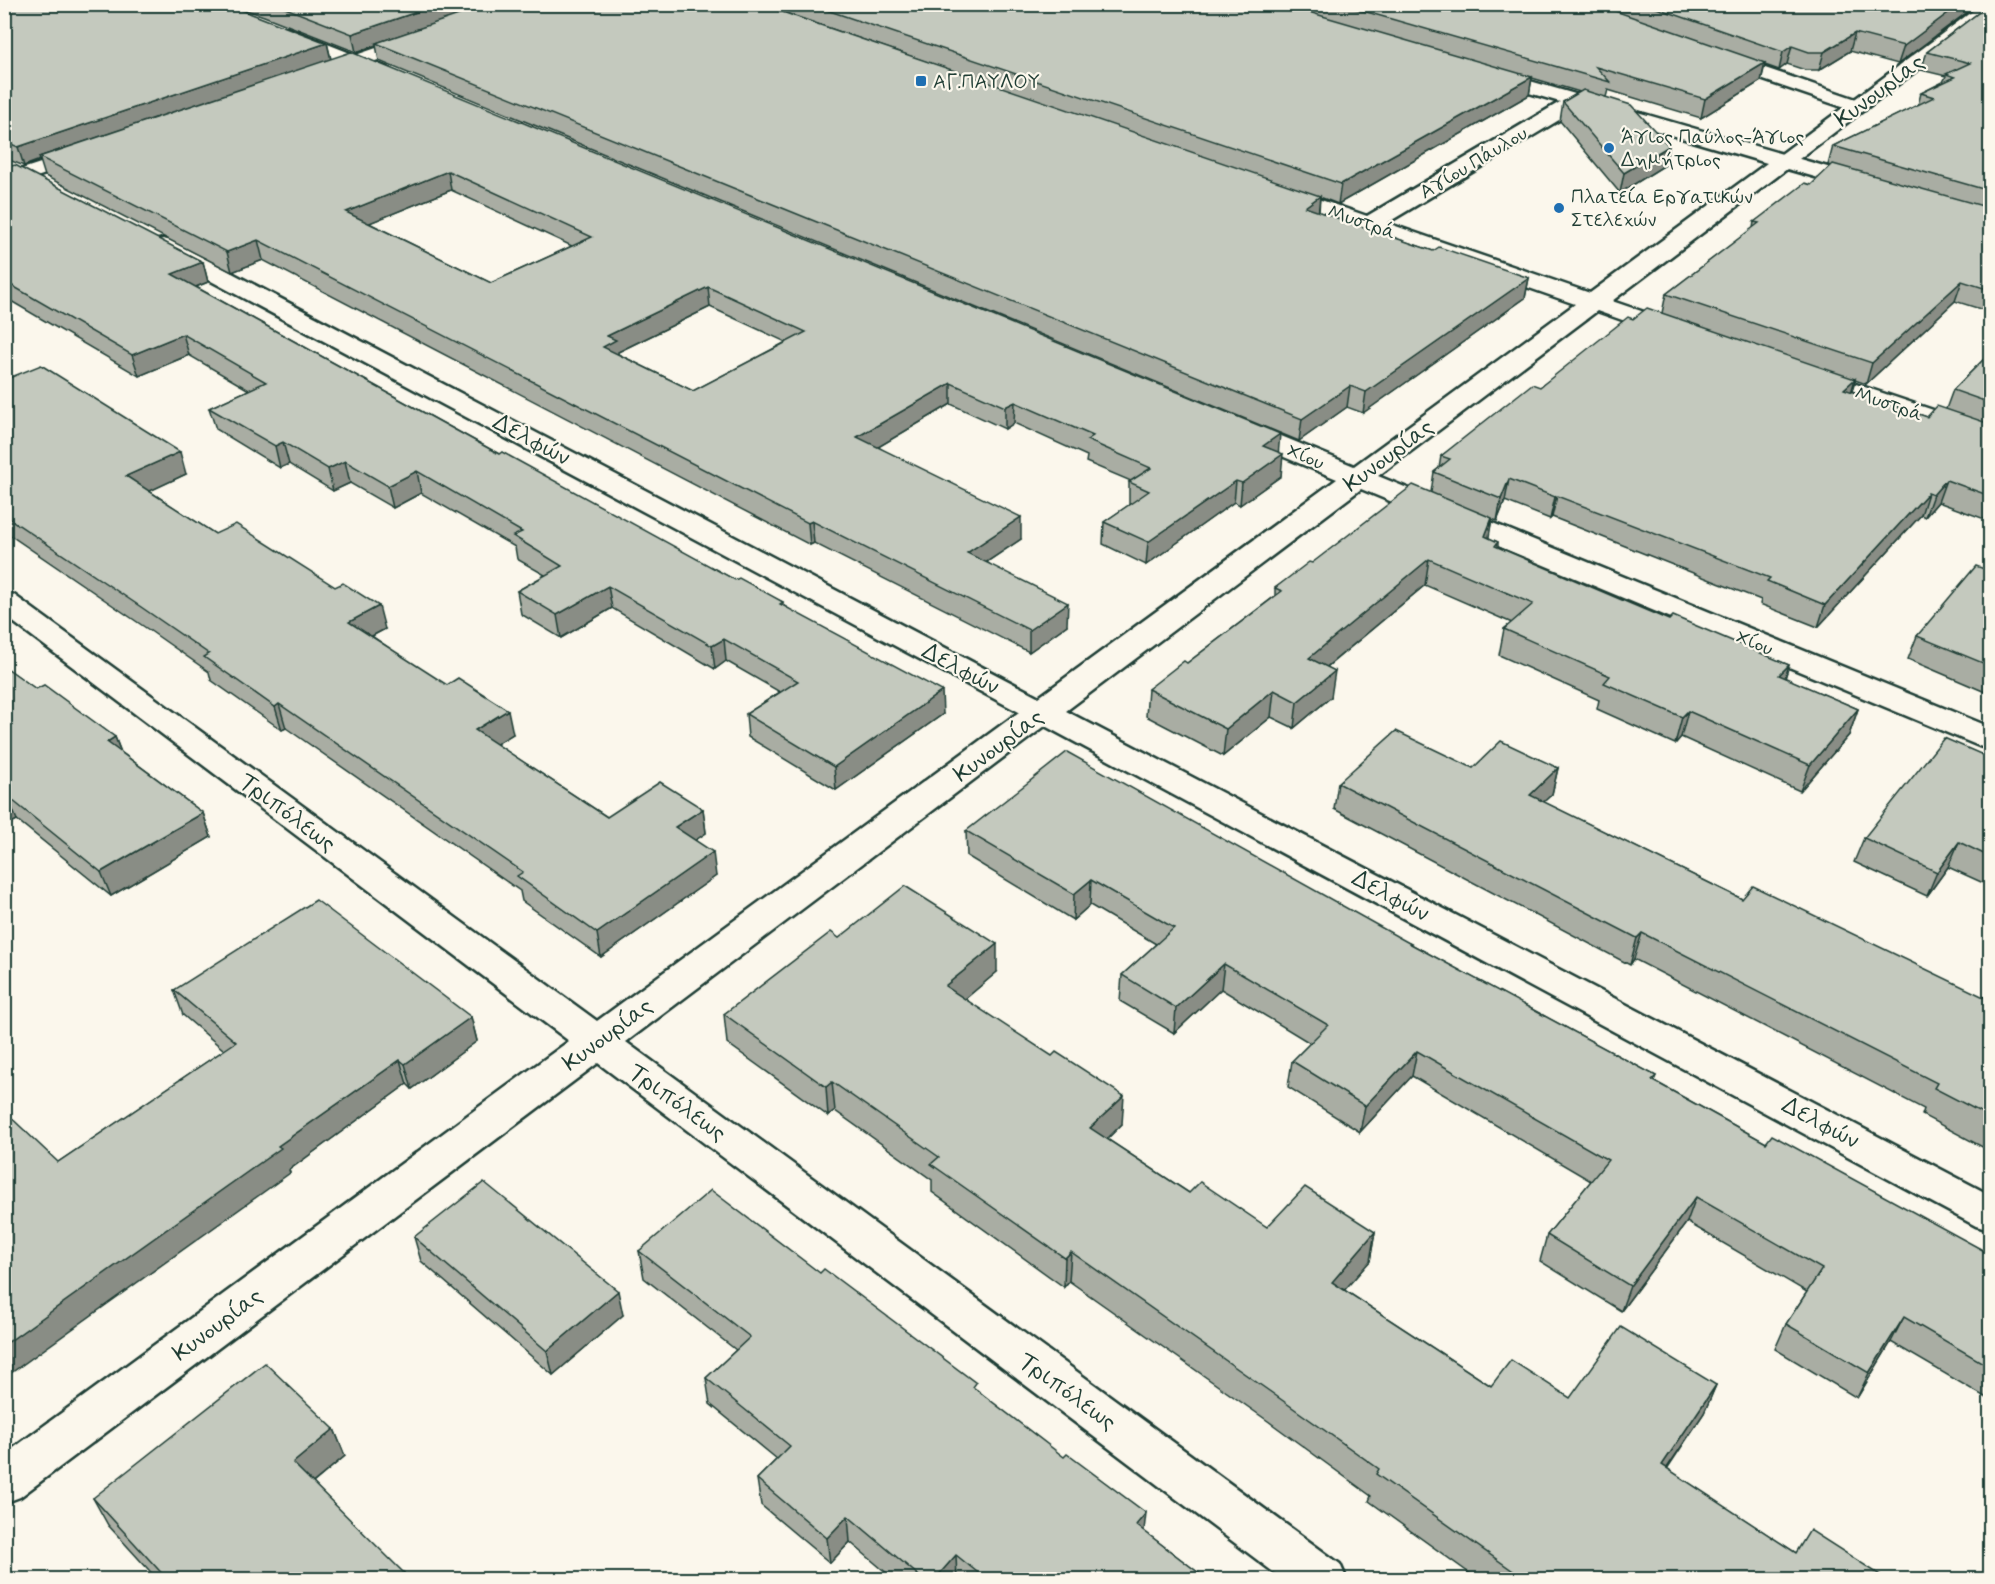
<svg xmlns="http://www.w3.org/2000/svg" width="1995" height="1584" font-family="Mynerve,sans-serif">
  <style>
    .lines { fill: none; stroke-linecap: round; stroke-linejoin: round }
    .street-casing { stroke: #1f3d34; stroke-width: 5 }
    .secondary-casing { stroke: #1f3d34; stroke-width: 5 }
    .street { fill: #fbf7ec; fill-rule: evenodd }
    .secondary { fill: #fbf7ec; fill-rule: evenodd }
    .wall { fill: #a9ada3; stroke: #1f3d34; stroke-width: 1.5; fill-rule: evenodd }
    .shaded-wall { fill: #898d85; stroke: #1f3d34; stroke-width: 1.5 }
    .building { fill: #c4c9be; stroke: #1f3d34; stroke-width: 1.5; fill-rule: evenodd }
    .poi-dot { fill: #1f6fb2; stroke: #fbf7ec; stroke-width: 2 }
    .labels { text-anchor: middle; stroke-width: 4.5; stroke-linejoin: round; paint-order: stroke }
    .far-poi-label { font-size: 20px; fill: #1f3d34; stroke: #fbf7ec; text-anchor: start }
    .far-street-label { font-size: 20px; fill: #1f3d34; stroke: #fbf7ec }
    .street-label { font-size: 24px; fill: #1f3d34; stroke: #fbf7ec }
  </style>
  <rect width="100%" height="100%" fill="#fbf7ec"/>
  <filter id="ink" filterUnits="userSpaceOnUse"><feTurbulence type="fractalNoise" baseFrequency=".0167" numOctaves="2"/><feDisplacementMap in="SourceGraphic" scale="12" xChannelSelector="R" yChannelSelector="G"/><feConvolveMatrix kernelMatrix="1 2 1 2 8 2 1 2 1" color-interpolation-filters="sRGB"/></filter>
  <g filter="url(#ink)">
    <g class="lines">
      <defs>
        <g id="street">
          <polygon points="287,28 388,68 391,72 388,76 374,76 280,38 278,34 280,30"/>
          <polygon points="1721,53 1865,102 1868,106 1865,110 1851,110 1714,63 1711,59 1714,55"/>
          <path d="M1488,69L1876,181L1879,186L1876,191L1868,192L1787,169L1612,301L1688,327L1691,332L1688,337L1679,339L1670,337L1597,311L1378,476L1990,727V749L1979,746L1361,489L1066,711L1990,1195V1230L1976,1226L1045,726L626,1042L1340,1564L1347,1580H1284L598,1063L20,1497L4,1503V1455L569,1041L4,615V592L14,595L597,1021L1019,712L155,251L152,246L155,241L163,239L171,241L1039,697L1337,479L1229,434L1225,428L1229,422L1238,420L1247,422L1354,466L1575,304L1270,197L1267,192L1270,187L1278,185L1367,216L1560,102L1481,79L1478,75L1481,71ZM1579,108L1767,163L1590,293L1387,223Z"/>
          <polygon points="1811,369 1990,429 1990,446 1802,382 1798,377 1802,372"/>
        </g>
        <g id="secondary">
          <polygon points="1982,4 1990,4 1990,15 1791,165 1784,167 1777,165 1773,161 1777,157"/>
          <polygon points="420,33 427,35 429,39 427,43 332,76 318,76 315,72 318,68"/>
          <polygon points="86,148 93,150 97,154 93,158 4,188 4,175"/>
        </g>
      </defs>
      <use href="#street" class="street-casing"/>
      <use href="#secondary" class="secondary-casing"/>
      <use href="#street" class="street"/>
      <use href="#secondary" class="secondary"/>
    </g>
    <g class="wall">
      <path d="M4,4L327,43L331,59L1278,452L1281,476L1240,505L1234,502L1146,565L1103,544L1104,522L1129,505V482L1131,481L1086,462L1087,456L1014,423L1005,429L951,404L878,447L1021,539L987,562L1067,625L1029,652L814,543L810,545L263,260L232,272L45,176L40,160L24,166L4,158ZM451,190L572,246L491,283L369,223ZM710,307L786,342L693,391L618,354V352Z"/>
      <polygon points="228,4 759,4 956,72 760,4 1978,4 1898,64 1850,51 1819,70 1805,70 1787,64 1779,70 1765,65 1761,81 1701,118 1608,90 1606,97 1665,165 1620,193 1560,121 1563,102 1580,92 1532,78 1529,95 1338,204 1320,197 1319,212 1433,251 1529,278 1525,298 1363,413 1347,407 1299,441 379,61 376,45 356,52 264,16"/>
      <polygon points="1990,4 1990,312 1955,301 1866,384 1855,380 1852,391 1927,417 1946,409 1953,390 1990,353 1990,521 1938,502 1925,517 1921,515 1818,627 1760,604 1761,600 1552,517 1550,519 1505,501 1497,521 1492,519 1488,538 1498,542 1498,547 1669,620 1789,665 1785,678 1858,709 1849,735 1800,791 1681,737 1675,744 1597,709 1599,700 1499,655 1504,629 1512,623 1425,585 1327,667 1331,697 1294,728 1271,717 1223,756 1146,716 1148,689 1187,663 1275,596 1275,588 1312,563 1431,492 1434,472 1439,468 1441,456 1540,387 1633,319 1662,313 1666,294 1753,228 1754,222 1811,185 1832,166 1828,165 1833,146 1918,105 1921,93 1943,82 1946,76 1921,70 1927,52"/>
      <polygon points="4,168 203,262 208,282 196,287 499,454 735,580 783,602 783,605 943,714 836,790 748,737 746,714 780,692 726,661 715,669 612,608 561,638 521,614 517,591 545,575 517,559 515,547 421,493 393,508 350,483 333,491 289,464 280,468 216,429 209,408 249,390 189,355 139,376 4,297"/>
      <polygon points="4,380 186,474 149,491 215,534 385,629 372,636 513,734 496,744 607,817 703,809 706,833 695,840 716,876 601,957 522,901 520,891 286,728 282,730 211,680 209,672 149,630 4,531"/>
      <polygon points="1990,571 1990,694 1908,659 1917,636"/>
      <polygon points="4,666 36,689 115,737 121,752 203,813 211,837 111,896 17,820 4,827"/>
      <polygon points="1990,758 1990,886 1948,867 1927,896 1854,862 1864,838"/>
      <polygon points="1473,768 1558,768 1552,794 1543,802 1742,899 1990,1000 1990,1151 1922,1115 1924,1109 1634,959 1630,965 1334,809 1338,783"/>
      <polygon points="966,831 1409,943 1656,1076 1654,1081 1766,1143 1990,1254 1990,1400 1891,1342 1857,1398 1775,1349 1786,1324 1807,1292 1687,1222 1621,1311 1540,1261 1547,1235 1591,1181 1412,1076 1360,1132 1288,1087 1292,1061 1310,1043 1221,989 1174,1033 1120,1001 1122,975 1156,944 1090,905 1073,920 967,856"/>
      <polygon points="839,938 997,972 965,999 1122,1124 1107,1139 1189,1193 1267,1227 1375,1232 1370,1261 1344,1290 1491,1386 1570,1398 1716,1385 1704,1413 1667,1469 1796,1553 1888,1580 1479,1580 1369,1501 1371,1496 1268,1421 1069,1281 1064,1287 932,1192 932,1180 835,1111 828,1116 727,1043 724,1014"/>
      <polygon points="174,990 471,1017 477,1041 412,1089 407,1084 289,1170 290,1173 58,1162 224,1050 183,1015"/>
      <polygon points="414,1237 623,1315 553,1375 421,1261"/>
      <polygon points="639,1251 977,1390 1144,1531 1208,1580 895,1580 850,1542 830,1563 761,1505 757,1479 777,1459 710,1404 706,1378 736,1350 644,1278"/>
      <polygon points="334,1429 345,1456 313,1483 406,1580 158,1580 108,1525 93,1498"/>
    </g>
    <g class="shaded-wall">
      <polygon points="440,4 494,4 376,43 376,45 356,52 352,34"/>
      <polygon points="1960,4 1978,4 1898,64 1904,46"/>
      <polygon points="1855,33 1850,51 1819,70 1824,52"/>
      <polygon points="327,43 331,60 39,157 40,160 24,166 18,147"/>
      <polygon points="1792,46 1787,64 1779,70 1783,52"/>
      <polygon points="1765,63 1761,81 1701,118 1705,99"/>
      <polygon points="1532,77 1529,95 1338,204 1341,184"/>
      <polygon points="1669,146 1665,165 1620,193 1624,173"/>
      <polygon points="448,171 451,190 350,231 346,212"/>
      <polygon points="1320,196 1318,216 1305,207"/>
      <polygon points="258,240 263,260 232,272 227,252"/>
      <polygon points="203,262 208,282 178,294 172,274"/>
      <polygon points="1529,278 1525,298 1363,413 1366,392"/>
      <polygon points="1962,281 1955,301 1866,384 1872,363"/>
      <polygon points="708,287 710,307 618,352 619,361 603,347 607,336"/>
      <polygon points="183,334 189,355 139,376 132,355"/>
      <polygon points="1855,379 1849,400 1844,389"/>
      <polygon points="951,383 951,404 858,459 857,437"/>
      <polygon points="1350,386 1347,407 1299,441 1302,419"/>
      <polygon points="1015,402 1014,423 1005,429 1005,407"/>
      <polygon points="1280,434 1278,456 1263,446"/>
      <polygon points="283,442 289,464 280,468 275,446"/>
      <polygon points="180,452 186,474 133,499 126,476"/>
      <polygon points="1283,454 1281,476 1240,505 1242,483"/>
      <polygon points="345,461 350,483 333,491 328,469"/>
      <polygon points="417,471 421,493 393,508 388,486"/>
      <polygon points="1509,479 1505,501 1497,521 1501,499"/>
      <polygon points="1946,480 1938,502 1925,517 1933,495"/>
      <polygon points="1236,481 1234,502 1146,565 1148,542"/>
      <polygon points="1928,493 1921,515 1818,627 1825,605"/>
      <polygon points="1557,496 1552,517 1550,519 1555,497"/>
      <polygon points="1021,517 1021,539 967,575 967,553"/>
      <polygon points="1492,518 1488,543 1485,536"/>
      <polygon points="812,521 814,543 810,545 808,523"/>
      <polygon points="1429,559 1425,585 1306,684 1309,658"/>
      <polygon points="608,586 612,608 561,638 557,615"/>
      <polygon points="1068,603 1067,625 1029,652 1029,630"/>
      <polygon points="379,606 385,629 355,645 349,622"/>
      <polygon points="724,639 726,661 715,669 712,646"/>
      <polygon points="1789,665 1781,691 1779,675"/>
      <polygon points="1335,671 1331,697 1294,728 1297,702"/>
      <polygon points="1274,690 1271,717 1223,756 1226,729"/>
      <polygon points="942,691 943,714 836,790 834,767"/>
      <polygon points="279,704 286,728 282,730 275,707"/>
      <polygon points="1858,709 1849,735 1800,791 1810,765"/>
      <polygon points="508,710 513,734 480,754 475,730"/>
      <polygon points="1688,711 1681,737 1675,744 1682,717"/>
      <polygon points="115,737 124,761 107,742"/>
      <polygon points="1558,768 1552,794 1524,821 1530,795"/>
      <polygon points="7,796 17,820 4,827 4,797"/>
      <polygon points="703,809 706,833 678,852 675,827"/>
      <polygon points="203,813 211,837 111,896 101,872"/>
      <polygon points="1959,842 1948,867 1927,896 1937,872"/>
      <polygon points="713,852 716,876 601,957 597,933"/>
      <polygon points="1091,880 1090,905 1073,920 1074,894"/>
      <polygon points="1642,933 1634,959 1630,965 1637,938"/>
      <polygon points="997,944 997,972 946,1015 945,986"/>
      <polygon points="1224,964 1221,989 1174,1033 1176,1008"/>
      <polygon points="471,1017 477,1041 412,1089 405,1064"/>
      <polygon points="1417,1051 1412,1076 1360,1132 1365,1106"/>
      <polygon points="400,1060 407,1084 289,1170 290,1173 4,1378 4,1345 278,1146"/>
      <polygon points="832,1082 835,1111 828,1116 826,1087"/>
      <polygon points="1124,1096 1122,1124 1089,1157 1090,1128"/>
      <polygon points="1696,1197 1687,1222 1621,1311 1630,1286"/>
      <polygon points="1375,1232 1370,1261 1327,1310 1332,1282"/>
      <polygon points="1071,1252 1069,1281 1064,1287 1065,1258"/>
      <polygon points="618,1291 623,1315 553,1375 547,1351"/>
      <polygon points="1904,1317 1891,1342 1857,1398 1869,1373"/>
      <polygon points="1716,1385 1704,1413 1650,1493 1662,1465"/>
      <polygon points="334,1429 345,1456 304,1490 293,1463"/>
      <polygon points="1146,1513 1143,1539 1136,1525"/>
      <polygon points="848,1516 850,1542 830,1563 827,1538"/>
      <polygon points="956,1555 957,1580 934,1580"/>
      <polygon points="404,1573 406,1580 397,1580"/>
    </g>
    <g class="building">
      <polygon points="4,4 224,4 244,11 327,43 18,147 4,141"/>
      <polygon points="275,4 440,4 352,34"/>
      <polygon points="491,4 759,4 1320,196 1305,207 1433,251 1439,247 1529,278 1366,392 1350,386 1302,419 376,43"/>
      <polygon points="809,4 1281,4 1532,77 1341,184"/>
      <polygon points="1339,4 1595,4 1765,63 1705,99 1596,67 1610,82"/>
      <polygon points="1645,4 1960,4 1904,46 1855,33 1824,52 1809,52 1792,46 1783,52"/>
      <polygon points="1990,4 1990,191 1833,146 1934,97 1921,93 1955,77 1946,74 1970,63 1927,52"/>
      <path d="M351,52L1280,434L1263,446L1283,454L1242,483L1236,481L1148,542L1104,522L1149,491L1129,482L1151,468L1087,440L1093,436L1015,402L1005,407L951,383L857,437L1021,517L967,553L1068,603L1029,630L812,521L808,523L258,240L227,252L39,157ZM448,171L592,237L491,283L346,212ZM708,287L806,332L693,391L603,347L616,340L607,336Z"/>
      <polygon points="1583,90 1631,105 1669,146 1624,173 1563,102"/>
      <polygon points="1833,164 1990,208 1990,290 1962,281 1872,363 1666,294 1759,223 1754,222 1805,183 1811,185"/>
      <polygon points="15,165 203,262 172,274 499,454 502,452 735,580 739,578 783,602 780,604 942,691 834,767 746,714 798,681 724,639 712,646 608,586 557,615 517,591 562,566 513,536 522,532 417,471 388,486 345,461 328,469 283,442 275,446 209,408 266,382 183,334 132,355 4,281 4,228 7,227 4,226 4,168"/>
      <polygon points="1647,308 1855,379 1844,389 1927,417 1937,406 1990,424 1990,496 1946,480 1933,495 1928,493 1825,605 1767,581 1770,578 1557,496 1555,497 1509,479 1501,499 1434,472 1450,459 1441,456 1532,384 1540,387 1628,317 1633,319"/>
      <polygon points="1990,353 1990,403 1953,390"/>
      <polygon points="41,365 180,452 126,476 215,534 236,524 335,587 343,583 379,606 349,622 447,685 458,678 508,710 475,730 607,817 660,782 703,809 675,827 713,852 597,933 517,876 523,872 279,704 275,707 204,657 209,654 141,607 4,515 4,380"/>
      <polygon points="1413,485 1492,518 1485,536 1498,542 1495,546 1669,620 1673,616 1789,665 1779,675 1858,709 1810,765 1688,711 1682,717 1604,683 1610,676 1504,629 1533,604 1429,559 1309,658 1335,671 1297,702 1274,690 1226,729 1148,689 1184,661 1187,663 1282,591 1275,588 1309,562 1312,563"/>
      <polygon points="1976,566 1990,571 1990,666 1917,636"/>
      <polygon points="4,666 36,689 44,685 115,737 107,742 203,813 101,872 7,796 4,797"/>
      <polygon points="1396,731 1473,768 1501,741 1558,768 1530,795 1742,899 1753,886 1990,1000 1990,1117 1934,1088 1937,1083 1642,933 1637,938 1338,783"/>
      <polygon points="1944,738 1990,758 1990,857 1959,842 1937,872 1864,838"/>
      <polygon points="1067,752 1409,943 1656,1076 1652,1080 1766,1143 1772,1135 1990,1254 1990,1367 1904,1317 1869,1373 1786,1324 1822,1269 1696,1197 1630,1286 1547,1235 1608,1160 1417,1051 1365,1106 1292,1061 1328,1025 1224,964 1176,1008 1122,975 1174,928 1091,880 1074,894 966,831"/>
      <polygon points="905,886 997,944 945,986 1052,1056 1056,1052 1124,1096 1090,1128 1189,1193 1200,1182 1267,1227 1305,1187 1375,1232 1332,1282 1491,1386 1511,1360 1570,1398 1621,1327 1716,1385 1662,1465 1796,1553 1810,1530 1888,1580 1526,1580 1376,1474 1379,1469 1272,1393 1071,1252 1065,1258 931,1164 939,1157 832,1082 826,1087 724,1014 831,932 839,938"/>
      <polygon points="316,900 471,1017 405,1064 400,1060 278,1146 281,1148 4,1345 4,1111 58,1162 236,1042 174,990"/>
      <polygon points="484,1182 618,1291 547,1351 414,1237"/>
      <polygon points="711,1190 820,1273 824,1269 976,1383 973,1387 1064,1457 1067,1454 1146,1513 1136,1525 1208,1580 987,1580 956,1555 934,1580 924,1580 848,1516 827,1538 757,1479 790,1446 706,1378 750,1337 639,1251"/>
      <polygon points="265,1363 334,1429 293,1463 404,1573 397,1580 168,1580 93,1498"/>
    </g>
  </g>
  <g class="poi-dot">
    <rect x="915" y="75" width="12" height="12" rx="3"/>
    <circle cx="1609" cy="148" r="6"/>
    <circle cx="1559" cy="208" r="6"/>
  </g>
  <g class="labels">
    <g class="far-poi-label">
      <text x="933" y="88">ΑΓ.ΠΑΥΛΟΥ</text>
      <text x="1621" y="143">Άγιος Παύλος-Άγιος<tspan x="1621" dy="23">Δημήτριος</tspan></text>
      <text x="1571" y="203">Πλατεία Εργατικών<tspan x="1571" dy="23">Στελεχών</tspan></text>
    </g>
    <g class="far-street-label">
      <text transform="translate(1473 162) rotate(-31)" y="7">Αγίου Πάυλου</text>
      <text transform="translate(1362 221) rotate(19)" y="7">Μυστρά</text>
      <text transform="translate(1889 403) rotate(19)" y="7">Μυστρά</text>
      <text transform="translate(1306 456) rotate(23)" y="7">Χίου</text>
      <text transform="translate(1755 642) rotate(22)" y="7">Χίου</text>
    </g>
    <g class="street-label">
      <text transform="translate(1879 90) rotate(-37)" y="8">Κυνουρίας</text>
      <text transform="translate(532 439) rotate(28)" y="8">Δελφών</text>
      <text transform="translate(1388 455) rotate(-37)" y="8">Κυνουρίας</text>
      <text transform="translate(961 668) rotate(28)" y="8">Δελφών</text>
      <text transform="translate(998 745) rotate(-37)" y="8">Κυνουρίας</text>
      <text transform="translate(288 812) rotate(37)" y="8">Τριπόλεως</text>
      <text transform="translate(1391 895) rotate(28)" y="8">Δελφών</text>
      <text transform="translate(607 1034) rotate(-37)" y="8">Κυνουρίας</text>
      <text transform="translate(678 1102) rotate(36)" y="8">Τριπόλεως</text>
      <text transform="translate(1821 1122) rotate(28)" y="8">Δελφών</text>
      <text transform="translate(217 1324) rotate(-37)" y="8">Κυνουρίας</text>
      <text transform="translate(1068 1391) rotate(36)" y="8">Τριπόλεως</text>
    </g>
  </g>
  <rect width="1995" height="1584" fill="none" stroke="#fbf7ec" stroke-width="24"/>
  <rect x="12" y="12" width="1971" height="1560" fill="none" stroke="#1f3d34" stroke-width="2" filter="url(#ink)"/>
</svg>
